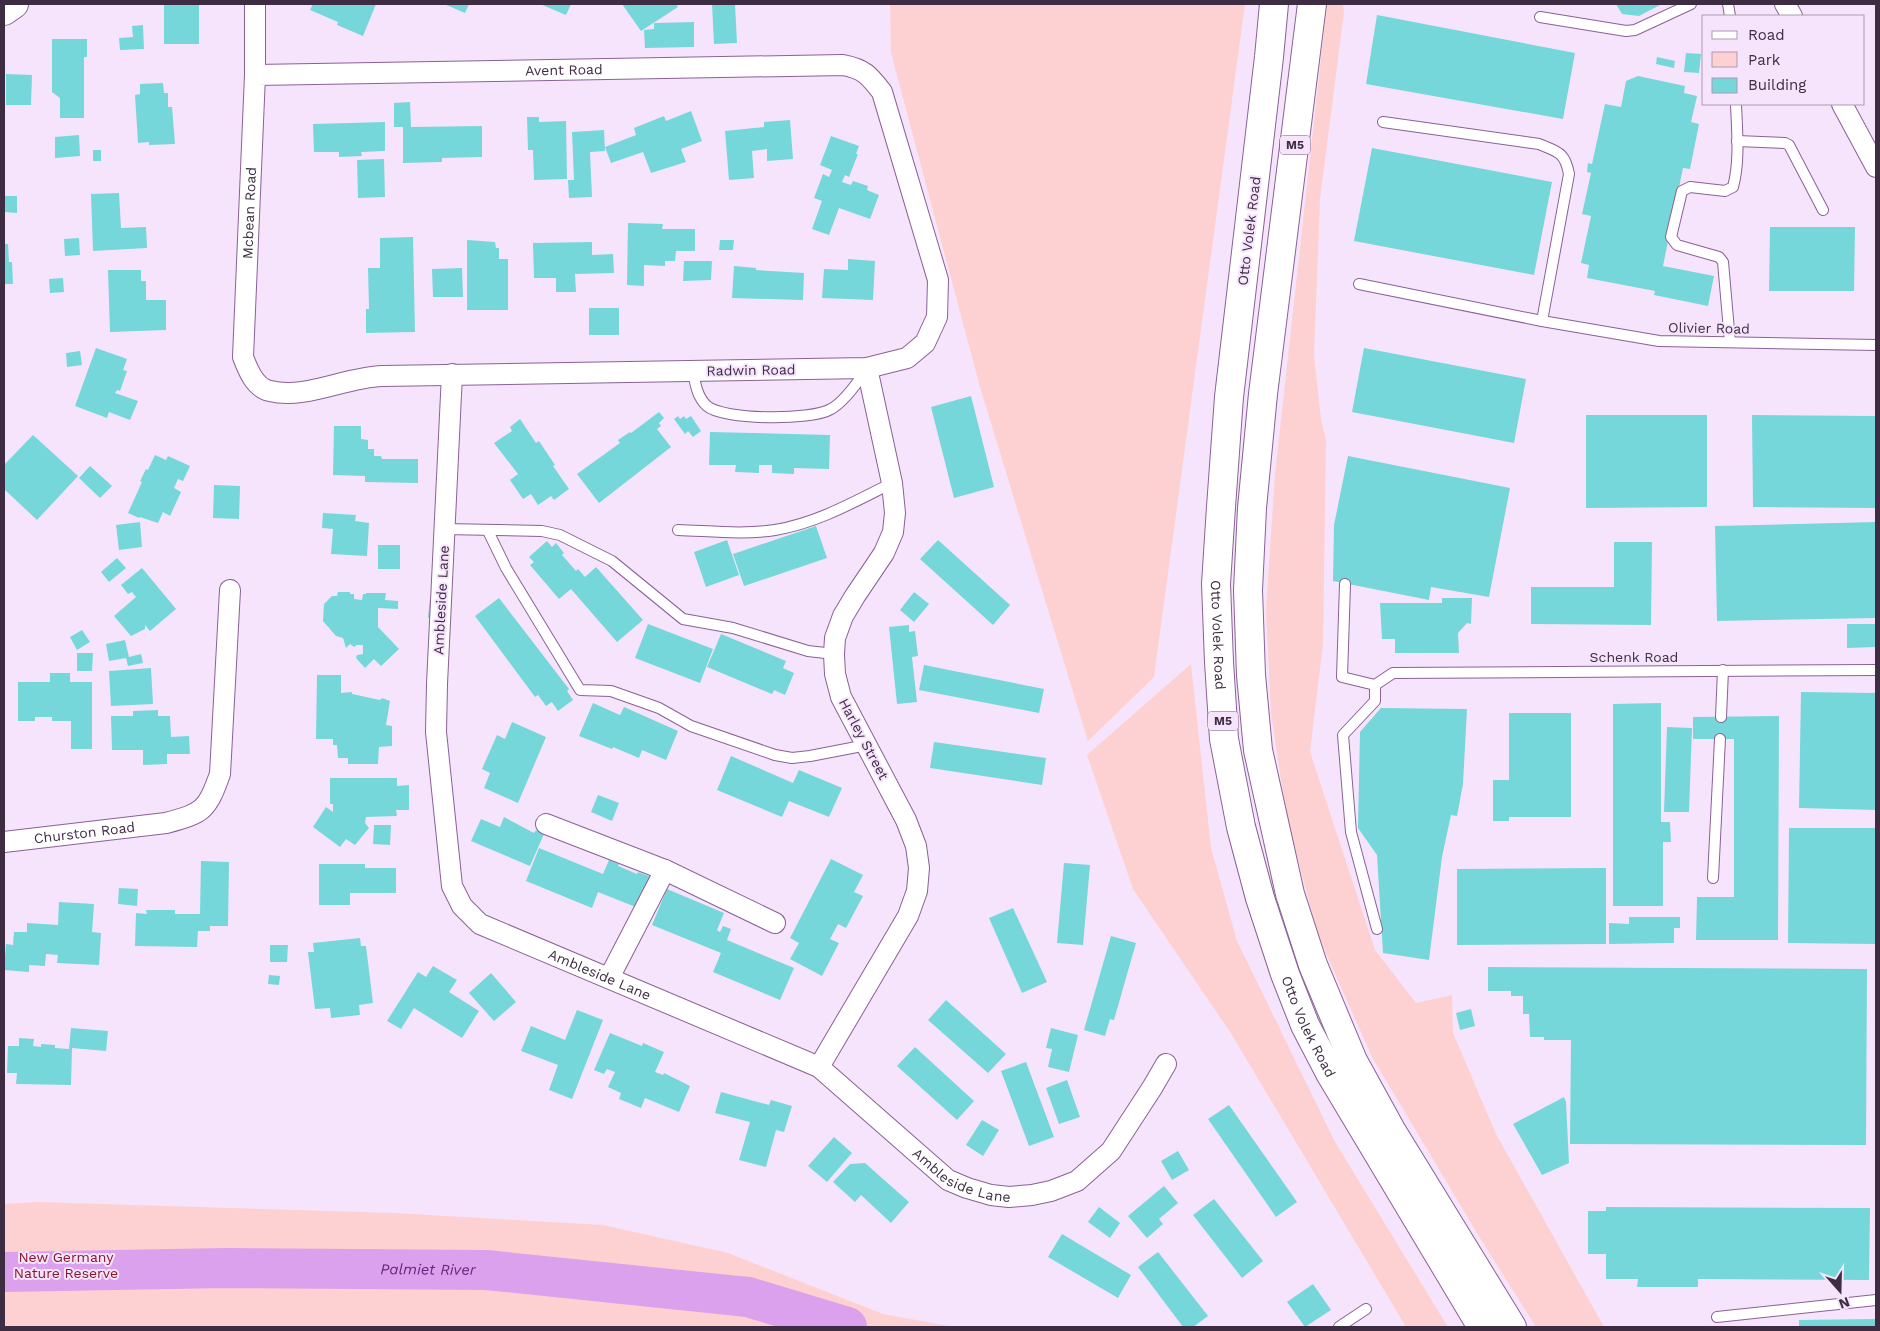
<svg xmlns="http://www.w3.org/2000/svg" width="1880" height="1331" font-family="'Work Sans',sans-serif">
  <style>
    .green { fill: #fdd1d1 }
    .lines { fill: none; stroke-linecap: round; stroke-linejoin: round }
    .river { stroke: #dba1ed; stroke-width: 40 }
    .building { fill: #75d7da }
    .lane-casing { stroke: #896196; stroke-width: 12 }
    .street-casing { stroke: #896196; stroke-width: 22 }
    .secondary-casing { stroke: #896196; stroke-width: 30 }
    .primary-casing { stroke: #896196; stroke-width: 30 }
    .lane { stroke: #fff; stroke-width: 10 }
    .street { stroke: #fff; stroke-width: 20 }
    .secondary { stroke: #fff; stroke-width: 28 }
    .primary { stroke: #fff; stroke-width: 28 }
    .labels { text-anchor: middle; stroke-width: 4; stroke-linejoin: round; paint-order: stroke }
    .shield { fill: #f6e4fc; stroke: #75637a; stroke-width: 1 }
    .shield-label { font-size: 12px; font-weight: bold; fill: #3e2c43 }
    .street-label { font-size: 14px; fill: #3e2c43; stroke: #f6e4fc }
    .park-label { font-size: 14px; fill: #8c142b; stroke: #f6e4fc }
    .water-label { font-size: 15px; font-style: italic; fill: #69237d; stroke: #f6e4fc }
  </style>
  <rect width="100%" height="100%" fill="#f6e4fc"/>
  <g class="green">
    <polygon points="890,4 1245,4 1154,677 1088,741 980,387 891,53"/>
    <polygon points="1327,4 1343,4 1344,12 1320,199 1314,356 1321,419 1326,440 1323,644 1310,752 1375,950 1416,1003 1452,995 1453,1033 1496,1134 1604,1327 1536,1327 1480,1238 1372,1057 1317,933 1286,813 1271,713 1266,610 1275,474"/>
    <polygon points="1191,664 1211,848 1237,941 1335,1142 1448,1327 1406,1327 1232,1035 1133,889 1087,755"/>
    <polygon points="37,1202 395,1213 603,1225 728,1253 883,1314 954,1327 4,1327 4,1204"/>
  </g>
  <g class="lines">
    <path class="river" id="s1" d="M4,1272L227,1268L486,1270L748,1297L847,1327"/>
  </g>
  <g class="building">
    <rect x="164" y="4" width="35" height="40"/>
    <polygon points="313,4 376,4 363,36 337,25 338,22 310,10"/>
    <polygon points="444,4 469,4 465,13"/>
    <polygon points="540,4 571,4 566,15"/>
    <polygon points="622,4 676,4 678,7 641,31"/>
    <polygon points="712,4 735,4 737,43 714,44"/>
    <polygon points="1616,4 1662,4 1639,16 1622,14"/>
    <polygon points="1377,15 1575,53 1563,119 1366,84"/>
    <polygon points="694,22 694,47 645,48 644,30 654,29 654,23"/>
    <polygon points="143,25 144,49 120,50 119,38 133,37 132,26"/>
    <polygon points="52,39 87,39 87,57 84,57 84,118 60,118 60,98 52,92"/>
    <polygon points="1686,53 1701,54 1699,73 1684,72"/>
    <polygon points="1657,57 1675,61 1674,68 1656,64"/>
    <polygon points="6,74 32,75 31,105 6,105"/>
    <polygon points="1638,76 1685,86 1684,93 1697,96 1691,122 1699,124 1690,169 1683,168 1663,266 1714,276 1708,306 1654,295 1655,291 1587,278 1589,265 1581,263 1591,216 1582,214 1591,173 1587,172 1588,163 1592,164 1605,104 1621,107 1626,81"/>
    <polygon points="163,83 164,93 168,93 168,107 172,107 175,144 149,145 149,142 138,143 135,95 140,94 140,84"/>
    <polygon points="410,102 411,127 482,126 482,157 442,158 442,162 403,163 403,127 394,127 394,103"/>
    <polygon points="691,111 702,141 681,149 686,162 651,173 643,152 611,163 605,147 636,135 634,128 664,116 666,121"/>
    <polygon points="527,117 539,117 539,122 566,121 567,179 534,180 533,150 528,150"/>
    <polygon points="790,120 793,159 767,161 767,149 752,151 754,178 729,180 725,131 764,127 764,122"/>
    <polygon points="385,122 385,151 361,152 362,156 339,157 339,152 314,152 313,124"/>
    <polygon points="604,130 605,151 590,152 592,197 569,198 568,180 574,180 572,132"/>
    <polygon points="79,135 80,156 55,158 55,137"/>
    <polygon points="831,136 859,146 856,154 858,154 849,177 845,175 842,182 851,185 853,181 868,186 867,190 879,195 870,219 839,208 829,235 812,229 822,201 814,198 823,174 829,177 832,170 820,165"/>
    <polygon points="1372,148 1552,182 1534,275 1354,241"/>
    <rect x="93" y="150" width="8" height="11"/>
    <polygon points="384,159 385,197 358,198 357,160"/>
    <polygon points="119,193 121,228 146,227 147,248 93,251 91,194"/>
    <polygon points="4,196 17,196 17,213 4,212"/>
    <polygon points="628,223 663,224 662,229 695,229 695,251 676,251 675,261 665,261 665,266 644,265 644,286 627,285"/>
    <polygon points="1770,227 1855,227 1854,291 1769,291"/>
    <polygon points="413,237 415,332 366,333 366,309 369,309 368,268 380,268 380,238"/>
    <polygon points="79,238 80,255 65,256 64,239"/>
    <polygon points="467,240 495,242 496,248 499,248 499,259 508,259 508,310 467,310"/>
    <polygon points="720,240 734,240 733,250 719,250"/>
    <polygon points="592,242 592,255 613,254 614,273 575,274 576,292 556,292 556,278 534,278 533,243"/>
    <polygon points="4,244 8,244 9,262 12,262 13,284 4,284"/>
    <polygon points="848,259 875,261 873,300 822,298 824,269 848,270"/>
    <polygon points="684,261 712,261 711,280 683,281"/>
    <polygon points="734,266 756,268 756,270 804,273 803,300 732,298"/>
    <polygon points="462,268 463,297 433,297 432,269"/>
    <polygon points="108,270 141,270 141,281 146,281 146,300 166,300 166,330 110,332"/>
    <polygon points="63,278 64,292 50,293 49,279"/>
    <rect x="589" y="308" width="30" height="27"/>
    <polygon points="96,348 127,359 123,370 127,371 120,391 117,390 115,393 138,401 130,420 109,412 107,418 75,406"/>
    <polygon points="1364,348 1526,379 1514,443 1352,412"/>
    <polygon points="80,351 82,365 67,367 66,353"/>
    <polygon points="971,396 994,487 954,498 931,407"/>
    <polygon points="659,412 664,418 659,423 661,426 657,429 671,447 599,503 577,474 620,443 618,440 630,432 631,433"/>
    <polygon points="1586,415 1707,415 1707,507 1586,508"/>
    <polygon points="1752,415 1876,416 1876,508 1753,507"/>
    <polygon points="678,416 680,419 684,416 686,419 691,416 701,431 693,437 688,431 685,434 674,419"/>
    <polygon points="520,419 536,443 539,441 555,465 553,466 569,489 554,500 551,496 538,505 531,494 523,499 510,480 518,474 494,443 512,431 510,427"/>
    <polygon points="334,426 361,426 361,439 368,440 368,449 374,449 374,456 381,456 382,459 418,459 418,483 365,482 365,476 333,475"/>
    <polygon points="710,432 830,435 829,469 794,468 794,474 772,473 772,465 759,465 759,473 735,472 736,465 709,465"/>
    <polygon points="33,435 78,476 37,520 4,489 4,465"/>
    <polygon points="155,455 166,460 168,456 190,466 183,481 178,479 174,488 181,492 170,516 163,512 158,523 140,517 139,518 128,513 142,482 140,481 146,469 148,470"/>
    <polygon points="1348,456 1510,488 1489,597 1431,587 1429,600 1333,581 1334,525"/>
    <polygon points="90,466 112,486 100,498 79,478"/>
    <polygon points="214,485 240,486 239,519 213,518"/>
    <polygon points="323,513 356,515 355,521 369,523 367,556 331,554 333,529 322,528"/>
    <polygon points="140,522 142,547 119,550 116,525"/>
    <polygon points="1876,522 1876,618 1717,621 1715,526"/>
    <polygon points="816,526 827,558 744,586 733,554"/>
    <polygon points="727,540 739,575 706,587 694,552"/>
    <polygon points="938,540 1010,605 993,625 920,559"/>
    <polygon points="547,541 552,547 556,543 564,553 562,555 576,571 578,569 585,577 596,567 643,620 617,642 571,589 559,599 530,565 534,562 529,557"/>
    <polygon points="1614,542 1652,542 1651,625 1531,624 1531,587 1614,587"/>
    <rect x="378" y="545" width="22" height="24"/>
    <polygon points="117,558 126,568 109,582 101,572"/>
    <polygon points="142,568 176,609 150,631 145,625 145,629 131,636 114,616 136,597 132,592 128,594 121,585"/>
    <polygon points="338,592 350,592 350,594 354,594 354,599 362,600 363,594 366,594 366,593 386,593 385,600 398,601 398,609 378,608 378,627 399,649 381,666 374,659 365,668 356,658 357,655 363,654 363,645 357,645 354,647 350,644 346,648 343,638 336,636 323,621 324,604 332,596 337,596"/>
    <polygon points="914,592 929,604 914,622 900,610"/>
    <polygon points="430,598 437,599 435,618 428,618"/>
    <polygon points="499,598 569,689 567,691 573,700 558,711 552,702 546,706 538,695 535,697 475,616"/>
    <polygon points="1442,598 1472,598 1471,624 1467,623 1458,633 1459,653 1395,653 1395,639 1382,639 1380,603 1442,603"/>
    <polygon points="648,624 713,649 700,683 635,658"/>
    <polygon points="1847,624 1876,624 1876,647 1847,648"/>
    <polygon points="909,625 909,632 915,631 918,656 912,657 917,702 897,704 889,627"/>
    <polygon points="82,630 90,642 77,650 70,637"/>
    <polygon points="721,634 786,661 783,668 794,673 785,695 774,690 772,694 707,667"/>
    <polygon points="125,640 129,657 141,654 143,663 128,666 126,658 109,661 106,644"/>
    <polygon points="77,653 93,653 92,671 77,671"/>
    <polygon points="924,665 1044,689 1039,713 919,690"/>
    <polygon points="151,668 153,704 111,706 109,671"/>
    <polygon points="50,673 70,673 70,682 92,682 92,749 71,749 71,721 52,721 52,717 35,717 35,721 18,721 18,682 50,682"/>
    <polygon points="317,675 341,675 341,693 352,692 352,694 380,700 382,698 390,701 386,725 392,726 392,746 379,747 378,764 348,764 348,758 338,758 337,745 333,745 333,739 316,739"/>
    <polygon points="1801,692 1876,693 1876,810 1799,808"/>
    <polygon points="593,703 620,715 624,707 678,731 666,760 642,750 639,758 613,747 612,749 579,736"/>
    <polygon points="1661,703 1661,822 1670,822 1671,842 1663,842 1663,906 1613,906 1613,704"/>
    <polygon points="1381,708 1467,709 1463,784 1457,816 1451,815 1442,857 1429,960 1383,953 1377,855 1358,828 1360,732"/>
    <polygon points="158,710 158,716 170,716 171,737 189,736 190,754 167,754 167,764 143,765 143,750 112,750 111,716 133,716 133,711"/>
    <polygon points="1509,713 1571,713 1571,817 1509,817 1509,821 1493,821 1493,780 1509,780"/>
    <polygon points="1779,716 1778,940 1696,940 1697,897 1734,897 1734,739 1693,739 1693,717"/>
    <polygon points="512,722 546,737 518,803 484,788 490,773 482,769 497,735 505,739"/>
    <polygon points="1667,727 1692,728 1689,812 1664,812"/>
    <polygon points="934,742 1046,758 1042,785 930,768"/>
    <polygon points="731,756 793,783 799,770 842,788 829,817 789,801 782,817 717,790"/>
    <polygon points="330,778 397,778 397,786 409,785 409,810 396,810 397,816 366,817 365,823 369,828 355,845 346,839 340,847 313,827 326,807 333,812 333,804 330,804"/>
    <polygon points="598,795 619,803 612,821 591,812"/>
    <polygon points="504,817 534,833 536,830 544,834 530,866 471,841 481,819 500,827"/>
    <polygon points="374,825 391,825 390,845 373,844"/>
    <polygon points="1789,828 1876,828 1876,944 1788,943"/>
    <polygon points="539,848 603,874 609,860 619,864 618,866 637,874 638,872 651,877 638,908 598,892 592,908 526,881"/>
    <polygon points="831,859 863,875 854,892 863,896 846,928 838,924 830,939 839,943 822,976 790,959 799,943 790,938"/>
    <polygon points="201,861 229,862 228,926 210,926 210,931 198,931 197,947 135,946 136,913 147,914 146,910 175,910 175,914 200,914"/>
    <polygon points="1064,863 1090,865 1083,945 1057,943"/>
    <polygon points="319,864 365,864 365,868 396,868 396,893 350,893 350,905 319,905"/>
    <polygon points="1606,868 1606,944 1457,945 1457,869"/>
    <polygon points="119,888 138,889 137,906 118,904"/>
    <polygon points="667,889 724,913 717,930 720,932 723,926 731,929 727,940 794,968 780,1000 713,972 721,953 652,925"/>
    <polygon points="59,902 94,904 92,932 101,933 99,965 57,963 58,955 46,954 45,966 29,965 29,972 4,970 6,944 13,945 14,932 27,932 27,923 58,925"/>
    <polygon points="1013,908 1047,982 1022,993 989,918"/>
    <polygon points="1629,917 1680,917 1680,928 1674,928 1674,943 1609,944 1609,923 1629,924"/>
    <polygon points="1111,936 1136,943 1114,1020 1110,1019 1105,1036 1084,1030"/>
    <polygon points="360,938 361,946 366,946 373,1003 359,1005 360,1015 331,1018 330,1008 315,1009 308,952 314,952 313,943"/>
    <polygon points="270,945 288,945 287,962 270,962"/>
    <polygon points="433,966 457,980 449,992 479,1011 462,1038 414,1008 401,1029 387,1021 418,972 426,977"/>
    <polygon points="1488,967 1867,969 1866,1145 1570,1144 1571,1040 1544,1040 1544,1037 1530,1037 1529,1014 1523,1014 1523,996 1511,996 1511,991 1488,991"/>
    <polygon points="491,973 516,1002 494,1021 469,993"/>
    <polygon points="269,975 280,976 279,985 268,984"/>
    <polygon points="946,1000 1006,1054 988,1073 928,1020"/>
    <polygon points="1471,1009 1475,1026 1460,1030 1456,1013"/>
    <polygon points="577,1010 603,1020 572,1099 549,1090 558,1065 521,1051 531,1026 565,1040"/>
    <polygon points="71,1028 108,1031 106,1051 72,1048 71,1085 16,1084 17,1073 7,1073 8,1046 19,1046 19,1038 34,1039 33,1046 41,1047 41,1044 55,1045 55,1048 69,1049"/>
    <polygon points="1051,1028 1078,1035 1069,1072 1048,1067 1052,1049 1046,1048"/>
    <polygon points="610,1033 642,1046 643,1043 664,1052 655,1072 663,1075 664,1073 690,1086 679,1112 645,1098 641,1108 619,1099 621,1093 608,1087 615,1072 607,1069 604,1074 594,1070"/>
    <polygon points="915,1047 974,1101 957,1120 897,1066"/>
    <polygon points="1026,1062 1054,1137 1029,1146 1001,1071"/>
    <polygon points="1067,1080 1080,1117 1059,1124 1046,1088"/>
    <polygon points="721,1092 769,1105 771,1100 792,1106 784,1132 776,1130 766,1167 739,1160 750,1122 715,1113"/>
    <polygon points="1564,1097 1566,1102 1569,1163 1542,1175 1513,1124"/>
    <polygon points="1229,1105 1297,1202 1276,1217 1208,1119"/>
    <polygon points="982,1120 999,1130 983,1156 966,1145"/>
    <polygon points="834,1137 852,1153 827,1182 808,1166"/>
    <polygon points="1178,1151 1189,1170 1172,1180 1161,1161"/>
    <polygon points="865,1163 909,1202 891,1223 861,1195 855,1202 833,1182 850,1164"/>
    <polygon points="1164,1186 1178,1203 1159,1219 1163,1224 1147,1238 1128,1216"/>
    <polygon points="1214,1199 1263,1261 1242,1278 1193,1215"/>
    <polygon points="1099,1207 1120,1223 1110,1238 1088,1222"/>
    <polygon points="1606,1207 1870,1208 1869,1280 1698,1279 1698,1287 1637,1287 1638,1279 1606,1279 1606,1254 1588,1254 1588,1211 1606,1211"/>
    <polygon points="1062,1234 1131,1275 1118,1298 1048,1257"/>
    <polygon points="1158,1252 1208,1316 1193,1327 1183,1327 1138,1267"/>
    <polygon points="1313,1284 1331,1310 1305,1327 1287,1302"/>
    <polygon points="1876,1319 1876,1327 1799,1327 1799,1320"/>
  </g>
  <g class="lines">
    <defs>
      <g id="lane">
        <polyline points="1728,4 1730,16"/>
        <polyline points="1540,17 1626,31 1635,30 1691,4"/>
        <path d="M1383,122L1539,144C1558,152 1565,152 1569,174L1542,321"/>
        <polyline points="1737,141 1785,143 1789,145 1823,210"/>
        <polyline points="1359,284 1542,321 1659,341 1876,345"/>
        <path d="M1730,342L1723,262L1719,257L1677,245L1671,237L1682,191L1690,187L1725,191L1733,187C1740,161 1737,131 1736,104"/>
        <path d="M693,371C695,383 697,397 707,406C723,420 811,421 831,409C844,402 858,382 866,370"/>
        <polyline points="444,529 542,531 560,535 612,561 683,619 733,628 808,651 834,654"/>
        <path d="M678,530C710,531 743,535 775,530C817,523 854,502 892,483"/>
        <polyline points="488,531 506,568 580,690 611,691 659,708 691,726 775,755 792,758 810,756 867,745"/>
        <polyline points="1345,584 1342,677 1375,685 1393,673 1876,670"/>
        <polyline points="1375,685 1375,701 1343,735 1351,832 1377,929"/>
        <polyline points="1721,717 1723,670"/>
        <polyline points="1713,878 1720,739"/>
        <polyline points="1717,1317 1876,1300"/>
        <polyline points="1339,1327 1366,1309"/>
      </g>
      <g id="street">
        <polyline points="1785,4 1792,16"/>
        <path id="s2" d="M255,75L843,65C864,69 869,75 882,92L938,280L937,317L925,343L907,358L867,368C705,370 543,372 382,376C346,377 305,400 270,391C255,388 248,370 243,357L255,75V4"/>
        <polyline points="1842,104 1876,167"/>
        <path id="s3" d="M452,374L437,684L436,732L452,886L462,906L480,924L819,1067L948,1180L967,1188L991,1195L1009,1197L1032,1195L1051,1191L1077,1181L1111,1151L1152,1088L1166,1064"/>
        <polyline points="546,824 665,870 775,923"/>
        <path id="s4" d="M4,842L166,823C204,813 207,810 220,774L230,590"/>
        <polyline points="609,978 665,870"/>
        <polyline points="819,1067 908,916 917,891 919,868 916,846 906,820 841,697 835,674 834,654 835,638 843,616 855,596 884,553 893,532 895,513 892,483 867,368"/>
      </g>
      <polyline id="secondary" points="4,11 14,4"/>
      <g id="primary">
        <path id="s5" d="M1274,4L1269,57L1229,397L1221,507L1216,584L1219,662L1224,739L1241,827L1260,898L1285,974L1305,1025L1330,1073L1482,1327"/>
        <polyline points="1312,4 1263,394 1252,508 1248,590 1251,675 1258,750 1290,894 1313,965 1353,1061 1391,1130 1512,1327"/>
      </g>
    </defs>
    <use href="#lane" class="lane-casing"/>
    <use href="#street" class="street-casing"/>
    <use href="#secondary" class="secondary-casing"/>
    <use href="#primary" class="primary-casing"/>
    <use href="#lane" class="lane"/>
    <use href="#street" class="street"/>
    <use href="#secondary" class="secondary"/>
    <use href="#primary" class="primary"/>
  </g>
  <g class="labels">
    <g class="shield">
      <rect x="1280" y="135.5" width="30" height="19" rx="4"/>
      <rect x="1208" y="711.5" width="30" height="19" rx="4"/>
    </g>
    <g class="shield-label">
      <text x="1295" y="149">M5</text>
      <text x="1223" y="725">M5</text>
    </g>
    <g class="street-label">
      <text dy="5" stroke="none"><textPath href="#s2" startOffset="309">Avent Road</textPath></text>
      <text dy="5" stroke="none"><textPath href="#s2" startOffset="1752">Mcbean Road</textPath></text>
      <text transform="translate(1249 231) rotate(-83)" y="5">Otto Volek Road</text>
      <text transform="translate(1709 328) rotate(1)" y="5">Olivier Road</text>
      <text transform="translate(751 370) rotate(-1)" y="5">Radwin Road</text>
      <text transform="translate(441 600) rotate(-87)" y="5">Ambleside Lane</text>
      <text dy="5" stroke="none"><textPath href="#s5" startOffset="634">Otto Volek Road</textPath></text>
      <text x="1634" y="662">Schenk Road</text>
      <text transform="translate(864 739) rotate(62)" y="5">Harley Street</text>
      <text dy="5" stroke="none"><textPath href="#s4" startOffset="81">Churston Road</textPath></text>
      <text dy="5" stroke="none"><textPath href="#s3" startOffset="691">Ambleside Lane</textPath></text>
      <text dy="5" stroke="none"><textPath href="#s5" startOffset="1039">Otto Volek Road</textPath></text>
      <text dy="5" stroke="none"><textPath href="#s3" startOffset="1111">Ambleside Lane</textPath></text>
    </g>
    <g class="park-label">
      <text x="66" y="1262">New Germany<tspan x="66" dy="16">Nature Reserve</tspan></text>
    </g>
    <g class="water-label">
      <text dy="5" stroke="none"><textPath href="#s1" startOffset="424">Palmiet River</textPath></text>
    </g>
  </g>
  <rect width="1880" height="1331" fill="none" stroke="#3e2c43" stroke-width="10"/>
  <rect x="1702" y="15" width="162" height="90" fill="#f6e4fc" stroke="#ac9ab2"/>
  <rect x="1712" y="31" width="25" height="8" fill="#ffffff" stroke="#ac9ab2"/>
  <text x="1748" y="40" font-size="15" fill="#3e2c43">Road</text>
  <rect x="1712" y="52" width="25" height="15" fill="#fdd1d1" stroke="#ac9ab2"/>
  <text x="1748" y="65" font-size="15" fill="#3e2c43">Park</text>
  <rect x="1712" y="78" width="25" height="15" fill="#75d7da" stroke="#ac9ab2"/>
  <text x="1748" y="90" font-size="15" fill="#3e2c43">Building</text>
  <g transform="translate(1840 1291) rotate(160)" stroke="#f6e4fc" stroke-width="4" paint-order="stroke">
  <path d="M0-4L9 19L0 12L-9 19Z" fill="#3e2c43"/>
  <text y="-8" font-size="14" font-weight="bold" text-anchor="middle" fill="#3e2c43">N</text>
  </g>
</svg>
